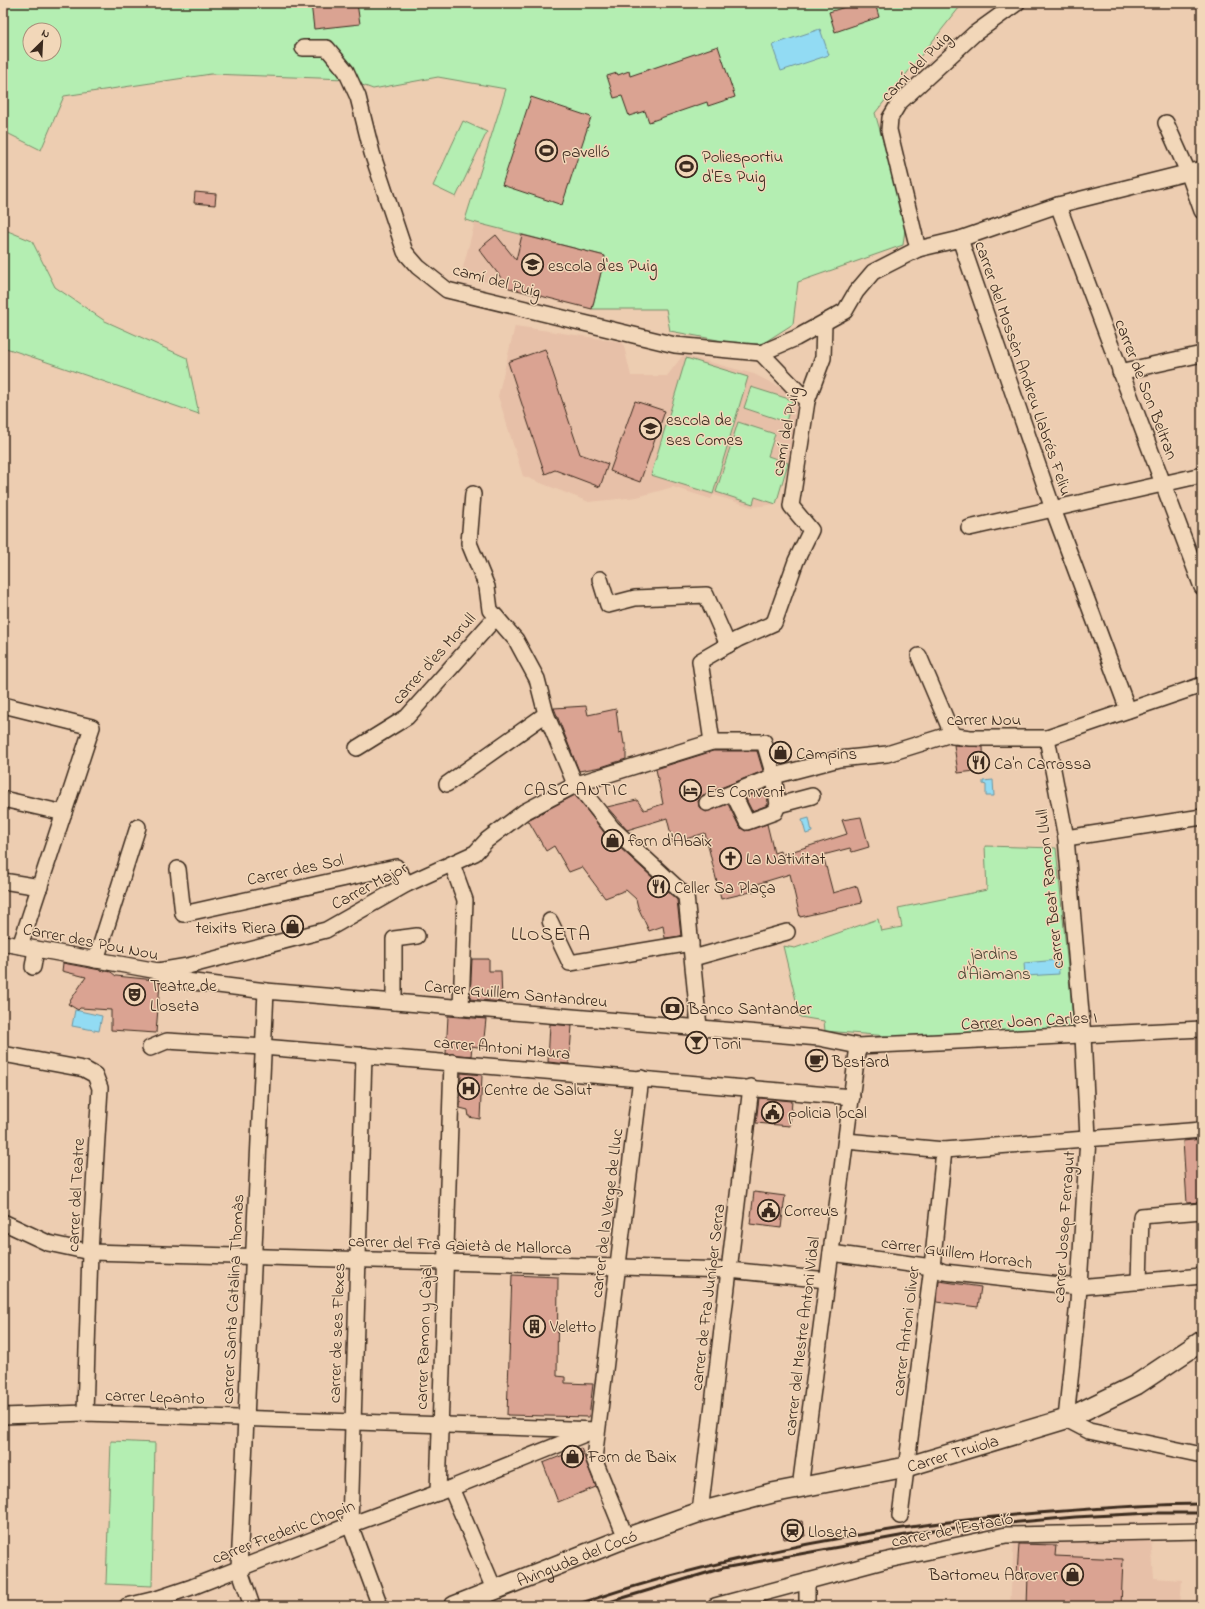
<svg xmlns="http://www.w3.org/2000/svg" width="1205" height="1609" font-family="'Indie Flower',sans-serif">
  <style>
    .built { fill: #e7c0a8 }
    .green { fill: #b4eeb2; stroke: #788c68; fill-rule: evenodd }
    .water { fill: #92dbf3; stroke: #6f949e }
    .building { fill: #daa392; stroke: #3b2a1e }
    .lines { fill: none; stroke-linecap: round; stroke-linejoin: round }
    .minor-casing { stroke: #3b2a1e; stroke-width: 18 }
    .major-casing { stroke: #3b2a1e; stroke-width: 22 }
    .minor { stroke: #f2d7b9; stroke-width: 15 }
    .major { stroke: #f2d7b9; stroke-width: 19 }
    .rail { stroke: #3b2a1e; stroke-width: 3 }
    .labels { text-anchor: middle; stroke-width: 3; stroke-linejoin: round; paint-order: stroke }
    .street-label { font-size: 17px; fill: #3b2a1e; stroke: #f2d7b9 }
    .poi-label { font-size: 17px; fill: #3b2a1e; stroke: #f2d7b9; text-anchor: start }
    .park-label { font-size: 17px; fill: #4d4734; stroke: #f2d7b9 }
    .neighbourhood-label { font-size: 18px; letter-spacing: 1px; fill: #3b2a1e; stroke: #f2d7b9 }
    .quarter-label { font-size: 19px; letter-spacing: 1px; fill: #3b2a1e; stroke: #f2d7b9 }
  </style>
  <rect width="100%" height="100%" fill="#edcdb1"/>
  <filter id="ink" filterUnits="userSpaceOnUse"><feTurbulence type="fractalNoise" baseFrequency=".025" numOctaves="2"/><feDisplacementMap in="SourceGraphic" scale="8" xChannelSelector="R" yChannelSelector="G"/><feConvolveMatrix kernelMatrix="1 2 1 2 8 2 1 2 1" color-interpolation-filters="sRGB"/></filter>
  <g filter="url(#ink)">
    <g class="built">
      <polygon points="475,222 605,256 592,309 461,275"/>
      <polygon points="515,326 623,342 631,376 667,376 683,355 754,374 798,396 788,463 776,504 752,507 714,495 711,499 673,487 637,497 589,502 523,476 498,396"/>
      <polygon points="1151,1538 1154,1578 1182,1580 1180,1606 1010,1606 1014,1542"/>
    </g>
    <g class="green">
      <path d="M3,3H963L875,113L906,221L903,245L798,282L793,324L762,344H739L670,331L666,309H592L605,256L465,220L506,89L438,77L373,89L346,79L211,74L64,96L41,150L3,131ZM30,30H54V54H30Z"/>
      <polygon points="463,121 487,132 456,197 433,186"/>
      <polygon points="3,229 32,241 55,287 105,321 187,358 199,414 3,347"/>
      <polygon points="686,358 748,377 713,494 651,475"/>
      <polygon points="751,387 792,400 786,422 744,408"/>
      <polygon points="738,422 775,434 768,456 788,463 776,504 755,497 753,504 716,492"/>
      <polygon points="985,846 1056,848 1074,1029 926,1039 825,1031 824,1021 800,1017 783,946 795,948 878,919 881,931 902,927 898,908 987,890"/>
      <polygon points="111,1441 155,1443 152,1586 106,1584"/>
    </g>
    <g class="water">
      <polygon points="820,29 829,55 781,71 772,45"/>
      <polygon points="993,780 994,796 986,796 986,785 983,784 983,781"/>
      <polygon points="809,818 812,832 806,834 802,820"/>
      <polygon points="1058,960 1059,974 1025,976 1024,963"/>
      <polygon points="75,1010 102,1016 99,1031 72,1026"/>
    </g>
    <g class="building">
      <polygon points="311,3 357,3 360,24 314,29"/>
      <polygon points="858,3 875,3 879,17 835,32 829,12"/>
      <polygon points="718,46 735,97 708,106 707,102 649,122 645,111 629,116 622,96 614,98 607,76 617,73 618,75 629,71 630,76"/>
      <polygon points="531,97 591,117 562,205 502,185"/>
      <polygon points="195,192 216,194 215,205 194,203"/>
      <polygon points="496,235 516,260 522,235 605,256 592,309 509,288 479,249"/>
      <polygon points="545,349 580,454 608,464 600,487 555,470 545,474 508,362"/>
      <polygon points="635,401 665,411 640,482 610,471"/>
      <polygon points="586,706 588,715 616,709 619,733 622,732 624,744 626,744 626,759 601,767 579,771 554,708"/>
      <polygon points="954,745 983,747 984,770 958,773"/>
      <polygon points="713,751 757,751 763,771 703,795 698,801 699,807 706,812 728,804 739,826 745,831 767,824 774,853 780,851 781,855 847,834 842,820 861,817 869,847 852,852 850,848 823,855 833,893 857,886 862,903 800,917 790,874 757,884 759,890 721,899 705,833 673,843 667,818 627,830 607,807 637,800 644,810 663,804 656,769"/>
      <polygon points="767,789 768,805 752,811 745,797"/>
      <polygon points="575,795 606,835 677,900 681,936 665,938 663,926 649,931 638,907 636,899 626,890 605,898 582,867 569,872 554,846 546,851 528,820"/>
      <polygon points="472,959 489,959 489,971 501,971 502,1002 470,999"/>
      <polygon points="63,963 111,972 116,976 155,980 160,983 156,1033 111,1030 111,1010 80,1008 78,1010 68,1004 86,977 62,971"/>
      <polygon points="448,1016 486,1019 483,1048 472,1046 471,1056 446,1054"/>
      <polygon points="550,1024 572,1026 569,1064 548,1062"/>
      <polygon points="461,1073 482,1075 480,1119 469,1117 468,1110 460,1108"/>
      <polygon points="759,1098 792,1101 790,1126 756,1123"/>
      <polygon points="1202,1139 1202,1184 1200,1185 1201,1202 1187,1203 1183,1141"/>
      <polygon points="754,1192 785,1196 781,1228 750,1224"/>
      <polygon points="512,1275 558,1277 557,1376 565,1377 565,1383 593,1384 589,1417 507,1415"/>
      <polygon points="939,1281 981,1287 978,1307 937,1302"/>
      <polygon points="581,1448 596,1487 558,1502 543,1463"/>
      <polygon points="802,1521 805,1536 784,1539 782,1524"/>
      <polygon points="1019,1544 1056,1545 1055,1556 1123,1559 1121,1606 1027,1606 1028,1575 1017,1574"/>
    </g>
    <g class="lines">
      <defs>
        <g id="minor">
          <polyline points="303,48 327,48 346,71 358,97 372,153 405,252 418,267 447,290 675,345 761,353 796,338 845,311 856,292 873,272 918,249 889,130 890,118 899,103 974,34 1017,3"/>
          <polyline points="1166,123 1188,172 1202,211"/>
          <polyline points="1058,205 1202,587"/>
          <polyline points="960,239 1053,509 1128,710"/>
          <polyline points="918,249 960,239 1058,205 1202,169"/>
          <polyline points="761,353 807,401"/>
          <polyline points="1120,372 1202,354"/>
          <polyline points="473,494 469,543 487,587 490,610 516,640 537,679 546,714 573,779 612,828 686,896 699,1027"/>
          <polyline points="969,528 1202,475"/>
          <polyline points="600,579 608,605 635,598 706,595 728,645"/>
          <polyline points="919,656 953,736"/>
          <polyline points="3,705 92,727 20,946"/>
          <polyline points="1047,738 1066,838 1083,1036 1088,1138 1078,1302 1066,1419 1089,1431 1202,1455"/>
          <polyline points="712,742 700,661 738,639 774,623 796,561 811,530 791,506 807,401 823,358 824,323"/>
          <polyline points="357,748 407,717 496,617"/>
          <polyline points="447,784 546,714"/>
          <polyline points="3,799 64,813"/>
          <polyline points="707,803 774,776 778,805 775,812 747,822 733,793"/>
          <polyline points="778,805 812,796"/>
          <polyline points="1066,838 1202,817"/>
          <polyline points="452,864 465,900 461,1007"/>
          <polyline points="178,869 183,914 396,867 407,884"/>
          <polyline points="3,881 40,887"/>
          <polyline points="550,921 570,963 691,943"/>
          <polyline points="3,943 158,971 170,979 266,991 819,1038 858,1046 1202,1029"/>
          <polyline points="693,958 787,932"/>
          <polyline points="96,960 138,827"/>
          <polyline points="33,967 36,949"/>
          <polyline points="158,971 188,966 326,930 407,884 475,853 487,840 524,812 577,784 712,742 764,742 774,776 839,759 887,754 948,735 970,738 1047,738 1202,685"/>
          <polyline points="394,1002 394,939 417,936"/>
          <polyline points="150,1048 167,1041 263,1047 852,1097"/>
          <polyline points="3,1054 84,1069 95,1075 100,1088 90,1252 85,1413"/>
          <polyline points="364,1055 350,1525 380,1606"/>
          <polyline points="846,1141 944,1150 1202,1130"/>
          <polyline points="3,1222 48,1243 90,1252 729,1270 827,1280"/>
          <polyline points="831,1253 932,1267 944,1272 1078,1287 1202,1276"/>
          <polyline points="1139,1282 1141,1216 1202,1211"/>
          <polyline points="3,1416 85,1413 597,1430"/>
          <polyline points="451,1488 494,1589"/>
          <polyline points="800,1488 858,1046"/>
          <polyline points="438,1493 452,1062"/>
          <polyline points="700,1512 751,1087"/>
          <polyline points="900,1516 932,1267 944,1150"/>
          <polyline points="626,1538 594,1459 641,1078"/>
          <polyline points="127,1606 156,1599 192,1587 350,1525 451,1488 590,1432"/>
          <polyline points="252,1606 239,1568 266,991"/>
          <polyline points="715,1606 883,1561 1006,1535 1202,1531"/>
          <polyline points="807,1606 807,1581"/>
        </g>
        <g id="major">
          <path id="s1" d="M454,1606L626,1538L700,1512L772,1493L906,1467L1066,1419L1136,1385L1202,1341"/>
        </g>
      </defs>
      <use href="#minor" class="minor-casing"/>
      <use href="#major" class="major-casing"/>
      <use href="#minor" class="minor"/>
      <use href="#major" class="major"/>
      <g class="rail">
        <path d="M572,1606C727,1554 888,1524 1051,1512C1101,1508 1152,1504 1202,1504"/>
        <polyline points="596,1606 723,1568 933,1530 1075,1517 1151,1513 1202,1513"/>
      </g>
    </g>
  </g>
  <defs>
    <symbol id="stadium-ring" viewBox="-11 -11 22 22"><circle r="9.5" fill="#f2d7b9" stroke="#3b2a1e" stroke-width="1.5"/><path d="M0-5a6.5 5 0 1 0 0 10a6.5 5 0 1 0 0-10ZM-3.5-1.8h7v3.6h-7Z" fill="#3b2a1e"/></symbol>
    <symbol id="school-ring" viewBox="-11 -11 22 22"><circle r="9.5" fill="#f2d7b9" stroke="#3b2a1e" stroke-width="1.5"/><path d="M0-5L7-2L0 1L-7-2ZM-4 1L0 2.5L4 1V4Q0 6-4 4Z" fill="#3b2a1e"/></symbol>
    <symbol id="shop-ring" viewBox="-11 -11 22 22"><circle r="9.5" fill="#f2d7b9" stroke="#3b2a1e" stroke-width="1.5"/><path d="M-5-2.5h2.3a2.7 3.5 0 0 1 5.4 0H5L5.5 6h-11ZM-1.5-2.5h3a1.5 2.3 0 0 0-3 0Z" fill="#3b2a1e"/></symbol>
    <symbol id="restaurant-ring" viewBox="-11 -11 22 22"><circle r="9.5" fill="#f2d7b9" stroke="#3b2a1e" stroke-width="1.5"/><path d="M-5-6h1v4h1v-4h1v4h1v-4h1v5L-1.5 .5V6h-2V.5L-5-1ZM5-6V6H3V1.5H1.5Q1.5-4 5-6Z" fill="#3b2a1e"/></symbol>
    <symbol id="hotel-ring" viewBox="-11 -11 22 22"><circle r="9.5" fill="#f2d7b9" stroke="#3b2a1e" stroke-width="1.5"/><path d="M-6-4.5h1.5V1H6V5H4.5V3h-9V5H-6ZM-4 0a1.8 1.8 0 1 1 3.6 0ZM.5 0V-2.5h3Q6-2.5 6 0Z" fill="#3b2a1e"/></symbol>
    <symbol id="church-ring" viewBox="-11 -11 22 22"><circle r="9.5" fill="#f2d7b9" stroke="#3b2a1e" stroke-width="1.5"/><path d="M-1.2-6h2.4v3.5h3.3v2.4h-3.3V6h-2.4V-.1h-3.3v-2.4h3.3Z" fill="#3b2a1e"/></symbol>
    <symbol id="theatre-ring" viewBox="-11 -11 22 22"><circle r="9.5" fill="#f2d7b9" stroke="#3b2a1e" stroke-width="1.5"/><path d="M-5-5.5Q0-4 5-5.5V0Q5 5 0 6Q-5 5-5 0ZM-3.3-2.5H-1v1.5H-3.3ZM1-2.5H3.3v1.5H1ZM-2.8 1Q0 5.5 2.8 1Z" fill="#3b2a1e"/></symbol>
    <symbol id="bank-ring" viewBox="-11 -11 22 22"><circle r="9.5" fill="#f2d7b9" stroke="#3b2a1e" stroke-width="1.5"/><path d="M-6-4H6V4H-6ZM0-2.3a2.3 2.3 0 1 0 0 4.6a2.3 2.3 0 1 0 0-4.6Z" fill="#3b2a1e"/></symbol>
    <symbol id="bar-ring" viewBox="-11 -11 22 22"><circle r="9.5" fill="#f2d7b9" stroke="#3b2a1e" stroke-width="1.5"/><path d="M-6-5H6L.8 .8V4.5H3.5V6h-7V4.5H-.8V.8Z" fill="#3b2a1e"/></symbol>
    <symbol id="cafe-ring" viewBox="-11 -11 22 22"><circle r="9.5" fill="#f2d7b9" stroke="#3b2a1e" stroke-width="1.5"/><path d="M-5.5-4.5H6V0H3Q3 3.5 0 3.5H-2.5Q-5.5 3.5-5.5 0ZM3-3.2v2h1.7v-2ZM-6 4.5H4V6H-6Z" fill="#3b2a1e"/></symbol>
    <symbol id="hospital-ring" viewBox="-11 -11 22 22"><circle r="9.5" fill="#f2d7b9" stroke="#3b2a1e" stroke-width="1.5"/><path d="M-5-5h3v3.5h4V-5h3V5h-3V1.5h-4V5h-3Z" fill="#3b2a1e"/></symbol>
    <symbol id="civic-ring" viewBox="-11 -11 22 22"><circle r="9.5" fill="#f2d7b9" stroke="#3b2a1e" stroke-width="1.5"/><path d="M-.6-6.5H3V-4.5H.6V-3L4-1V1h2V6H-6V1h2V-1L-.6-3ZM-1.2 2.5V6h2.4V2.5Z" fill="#3b2a1e"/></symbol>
    <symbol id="building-ring" viewBox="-11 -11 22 22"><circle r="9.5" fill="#f2d7b9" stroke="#3b2a1e" stroke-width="1.5"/><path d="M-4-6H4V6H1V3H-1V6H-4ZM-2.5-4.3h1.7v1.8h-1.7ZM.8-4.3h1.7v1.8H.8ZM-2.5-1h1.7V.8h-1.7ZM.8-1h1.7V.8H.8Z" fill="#3b2a1e"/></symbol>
    <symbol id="station-ring" viewBox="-11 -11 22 22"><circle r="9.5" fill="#f2d7b9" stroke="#3b2a1e" stroke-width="1.5"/><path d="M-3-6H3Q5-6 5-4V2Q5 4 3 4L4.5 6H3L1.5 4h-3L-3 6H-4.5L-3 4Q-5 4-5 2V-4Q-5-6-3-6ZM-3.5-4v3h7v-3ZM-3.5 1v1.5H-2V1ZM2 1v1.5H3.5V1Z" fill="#3b2a1e"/></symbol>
  </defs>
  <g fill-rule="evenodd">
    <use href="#stadium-ring" x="534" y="138" width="25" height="25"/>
    <use href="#stadium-ring" x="674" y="154" width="25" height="25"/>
    <use href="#school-ring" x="520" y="252" width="25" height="25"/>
    <use href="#school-ring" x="638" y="416" width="25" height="25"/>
    <use href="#shop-ring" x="768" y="740" width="25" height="25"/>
    <use href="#restaurant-ring" x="966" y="750" width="25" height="25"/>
    <use href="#hotel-ring" x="678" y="778" width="25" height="25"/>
    <use href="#shop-ring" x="600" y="828" width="25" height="25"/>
    <use href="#church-ring" x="718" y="846" width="25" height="25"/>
    <use href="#restaurant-ring" x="646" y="874" width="25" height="25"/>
    <use href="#shop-ring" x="280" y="914" width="25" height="25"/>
    <use href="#theatre-ring" x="122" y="982" width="25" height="25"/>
    <use href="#bank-ring" x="660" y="996" width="25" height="25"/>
    <use href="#bar-ring" x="684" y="1030" width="25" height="25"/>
    <use href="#cafe-ring" x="804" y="1048" width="25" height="25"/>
    <use href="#hospital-ring" x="456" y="1076" width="25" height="25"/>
    <use href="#civic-ring" x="760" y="1100" width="25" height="25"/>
    <use href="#civic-ring" x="756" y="1198" width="25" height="25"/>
    <use href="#building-ring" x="522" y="1314" width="25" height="25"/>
    <use href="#shop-ring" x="560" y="1444" width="25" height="25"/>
    <use href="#station-ring" x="780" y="1518" width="25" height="25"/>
    <use href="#shop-ring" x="1060" y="1562" width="25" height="25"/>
  </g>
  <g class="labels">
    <g class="street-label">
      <text transform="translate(915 66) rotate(-45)" y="6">camí del Puig</text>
      <text transform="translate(497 280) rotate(15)" y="6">camí del Puig</text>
      <text transform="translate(1024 368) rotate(71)" y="6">carrer del Mossèn Andreu Llabrés Feliu</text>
      <text transform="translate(1147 389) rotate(69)" y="6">carrer de Son Beltran</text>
      <text transform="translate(785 431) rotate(-79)" y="6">camí del Puig</text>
      <text transform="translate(433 658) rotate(-48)" y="6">carrer d'es Morull</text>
      <text x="984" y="725">carrer Nou</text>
      <text transform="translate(295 869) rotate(-12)" y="6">Carrer des Sol</text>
      <text transform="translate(369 885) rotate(-28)" y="6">Carrer Major</text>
      <text transform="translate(1049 889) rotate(-96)" y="6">carrer Beat Ramon Llull</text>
      <text transform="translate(91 941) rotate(11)" y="6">Carrer des Pou Nou</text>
      <text transform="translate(516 993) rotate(5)" y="6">Carrer Guillem Santandreu</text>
      <text transform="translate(1029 1020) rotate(-3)" y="6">Carrer Joan Carles I</text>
      <text transform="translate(502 1047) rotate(5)" y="6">carrer Antoni Maura</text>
      <text transform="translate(75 1195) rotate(-87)" y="6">carrer del Teatre</text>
      <text transform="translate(606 1213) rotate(-83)" y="6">carrer de la Verge de Lluc</text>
      <text transform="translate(1063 1227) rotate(-86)" y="6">carrer Josep Ferragut</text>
      <text transform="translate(460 1244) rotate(2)" y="6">carrer del Fra Gaietà de Mallorca</text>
      <text transform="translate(957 1252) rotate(8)" y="6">carrer Guillem Horrach</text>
      <text transform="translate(707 1297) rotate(-83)" y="6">carrer de Fra Juníper Serra</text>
      <text transform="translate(232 1299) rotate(-87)" y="6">carrer Santa Catalina Thomàs</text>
      <text transform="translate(905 1331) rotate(-83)" y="6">carrer Antoni Oliver</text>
      <text transform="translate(336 1333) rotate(-88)" y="6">carrer de ses Flexes</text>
      <text transform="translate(801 1336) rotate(-83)" y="6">carrer del Mestre Antoni Vidal</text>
      <text transform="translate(423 1337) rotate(-88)" y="6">carrer Ramon y Cajal</text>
      <text transform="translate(155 1396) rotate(2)" y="6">carrer Lepanto</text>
      <text dy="6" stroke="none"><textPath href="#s1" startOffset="523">Carrer Truiola</textPath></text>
      <text transform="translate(952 1529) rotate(-11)" y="6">carrer de l'Estació</text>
      <text transform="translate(283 1531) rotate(-21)" y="6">carrer Frederic Chopin</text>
      <text dy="6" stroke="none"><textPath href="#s1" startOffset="132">Avinguda del Cocó</textPath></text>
    </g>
    <g class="poi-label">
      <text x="562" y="157">pavelló</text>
      <text x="702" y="162">Poliesportiu<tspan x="702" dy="20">d'Es Puig</tspan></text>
      <text x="548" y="271">escola d'es Puig</text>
      <text x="666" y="425">escola de<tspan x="666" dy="20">ses Comes</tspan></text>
      <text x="796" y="759">Campins</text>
      <text x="994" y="769">Ca'n Carrossa</text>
      <text x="706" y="797">Es Convent</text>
      <text x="628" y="846">forn d'Abaix</text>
      <text x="746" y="864">La Nativitat</text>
      <text x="674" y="893">Celler Sa Plaça</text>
      <text x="276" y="933" text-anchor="end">teixits Riera</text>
      <text x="150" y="991">Teatre de<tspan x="150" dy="20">Lloseta</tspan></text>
      <text x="688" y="1014">Banco Santander</text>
      <text x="712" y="1049">Toni</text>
      <text x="832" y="1067">Bestard</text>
      <text x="484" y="1095">Centre de Salut</text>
      <text x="788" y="1118">policia local</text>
      <text x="784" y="1216">Correus</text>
      <text x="550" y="1332">Veletto</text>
      <text x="588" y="1462">Forn de Baix</text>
      <text x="808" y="1537">Lloseta</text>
      <text x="1058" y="1580" text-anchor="end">Bartomeu Adrover</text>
    </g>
    <g class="park-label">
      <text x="994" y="959">jardins<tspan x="994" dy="20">d'Aiamans</tspan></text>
    </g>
    <g class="neighbourhood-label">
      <text x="576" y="795">CASC ANTIC</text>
    </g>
    <g class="quarter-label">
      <text x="551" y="940">LLOSETA</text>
    </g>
  </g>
  <rect width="1205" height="1609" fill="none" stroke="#f2d7b9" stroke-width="16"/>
  <rect x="8" y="8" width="1189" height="1593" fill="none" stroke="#3b2a1e" stroke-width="1.5" filter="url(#ink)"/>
  <g transform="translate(42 42) rotate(24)"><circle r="19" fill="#f2d7b9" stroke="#a9927b"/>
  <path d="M0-3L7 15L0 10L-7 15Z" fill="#3b2a1e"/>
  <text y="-6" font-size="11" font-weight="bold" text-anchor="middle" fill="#3b2a1e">N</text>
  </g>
</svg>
